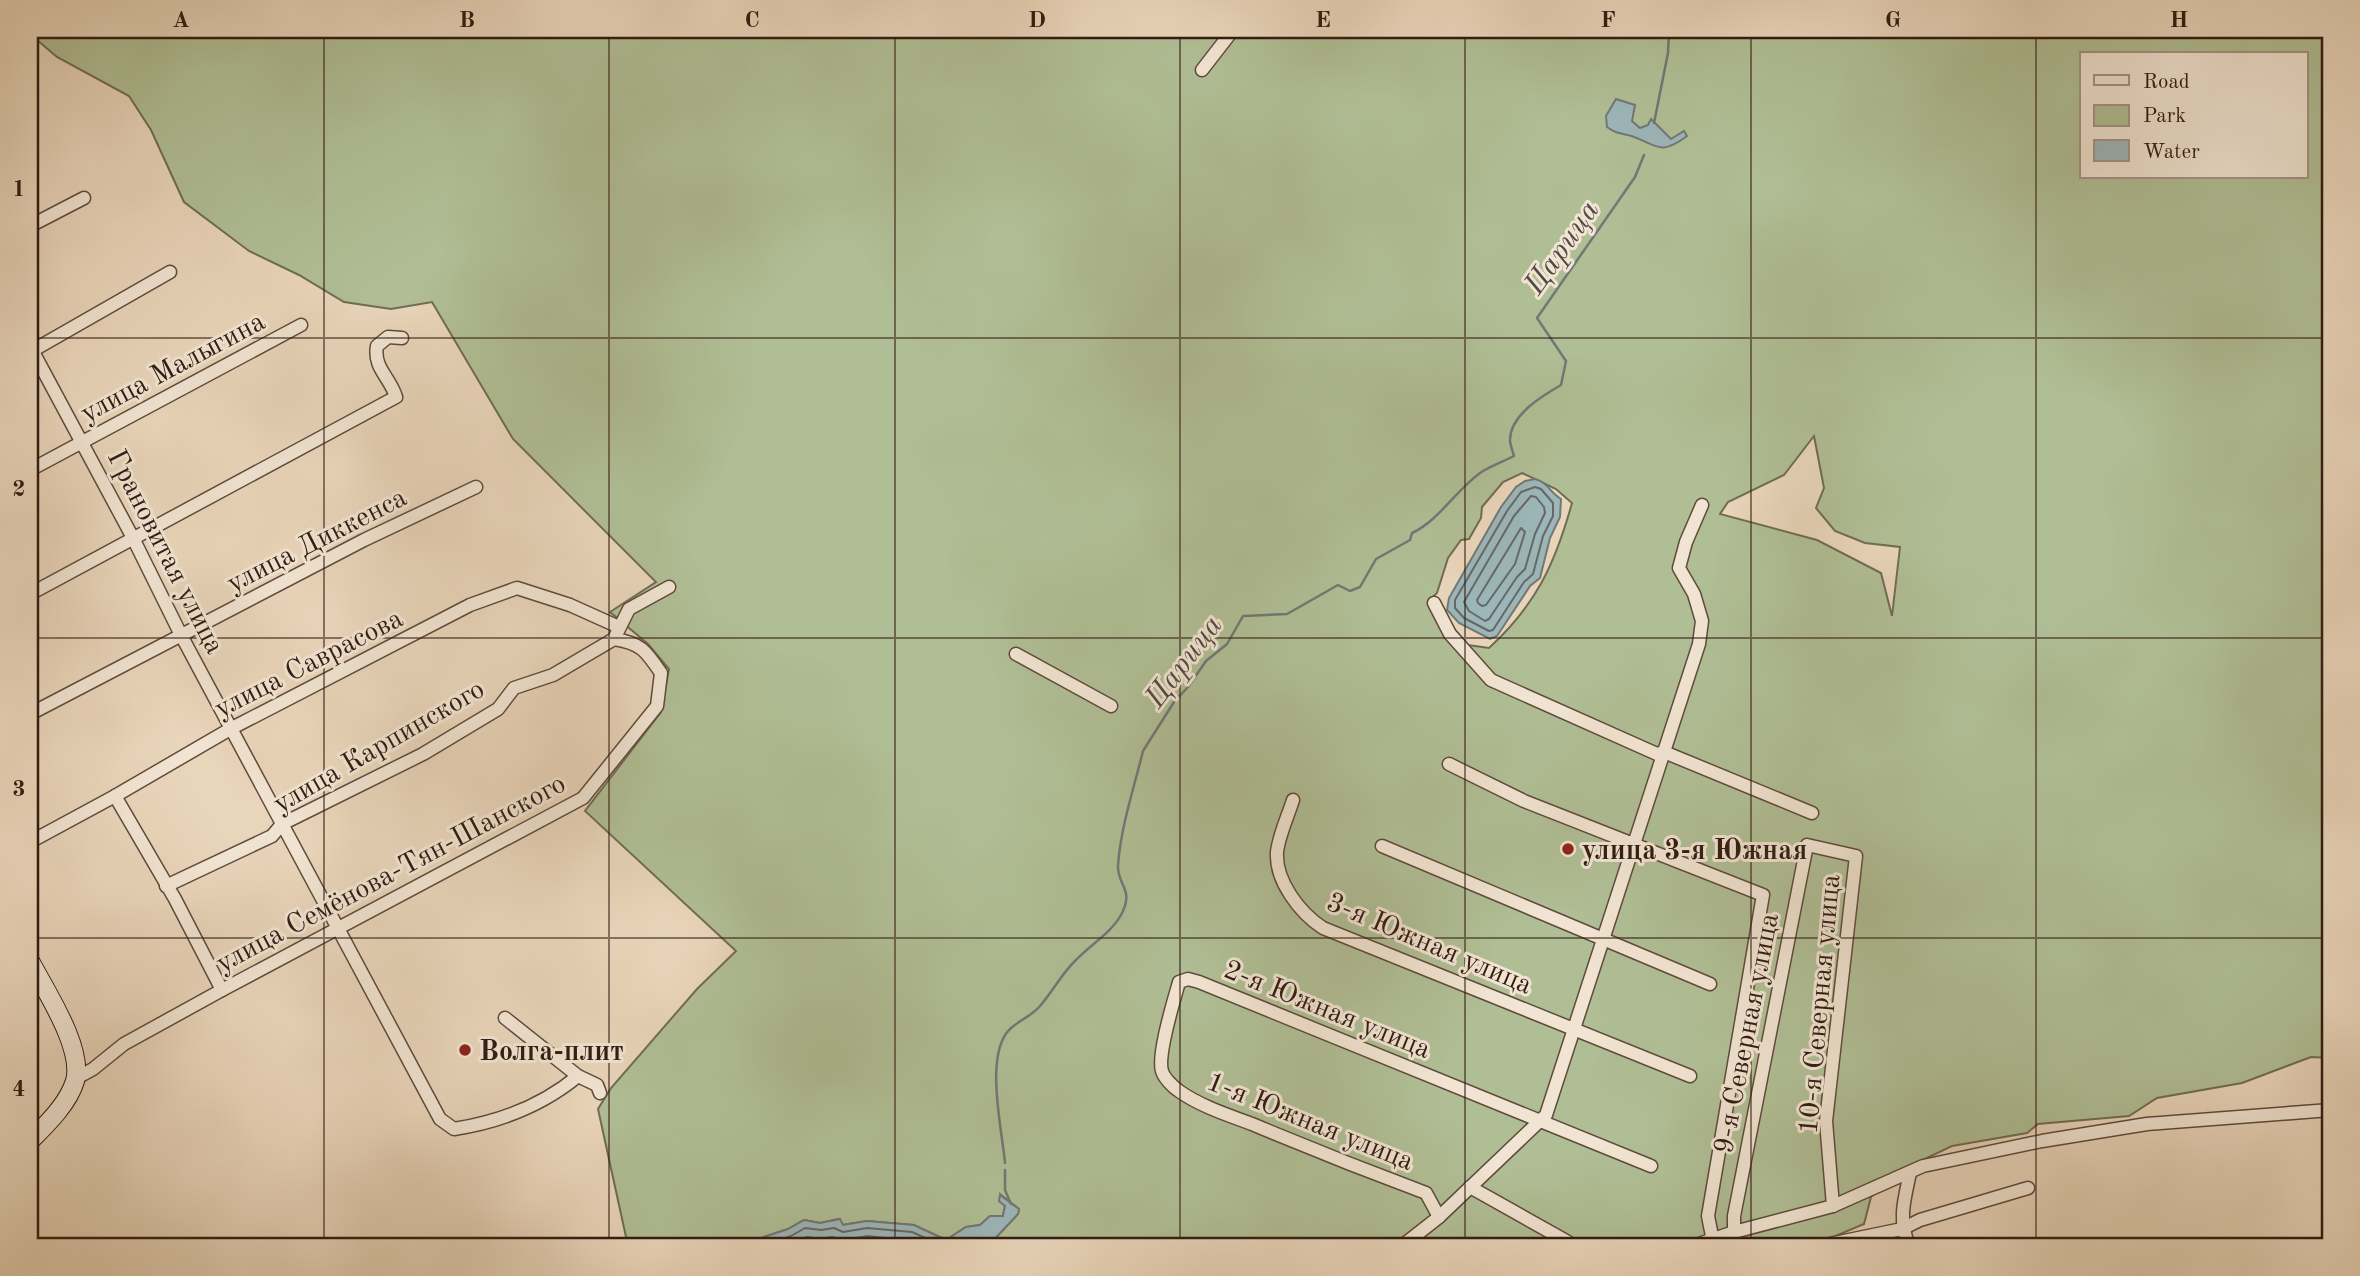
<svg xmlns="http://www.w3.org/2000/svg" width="2360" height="1276" font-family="'Old Standard TT',serif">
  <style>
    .green { fill: #b0be95; stroke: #706c54; stroke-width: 2; fill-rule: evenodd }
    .water { fill: #9cb6b9; stroke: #717876; stroke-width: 2 }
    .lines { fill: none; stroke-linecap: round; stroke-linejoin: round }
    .shore { stroke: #666866; stroke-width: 2 }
    .stream { stroke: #717876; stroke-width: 2.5 }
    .street-casing { stroke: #5f4a3c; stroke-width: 15 }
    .secondary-casing { stroke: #311b12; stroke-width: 20 }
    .street { stroke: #f1e4d2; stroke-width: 12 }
    .secondary { stroke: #f1e4d2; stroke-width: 18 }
    .grid { fill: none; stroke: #311b12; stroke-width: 2; stroke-opacity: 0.55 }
    .poi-dot { fill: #8f2418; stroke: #f1e4d2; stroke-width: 2.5 }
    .labels { text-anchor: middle; stroke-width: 6; stroke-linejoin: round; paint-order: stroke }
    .street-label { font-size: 28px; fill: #311b12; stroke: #f1e4d2 }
    .poi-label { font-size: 28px; font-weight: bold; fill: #311b12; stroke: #f1e4d2; text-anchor: start }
    .water-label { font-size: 30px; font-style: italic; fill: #514a44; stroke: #f1e4d2 }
    .neatline { fill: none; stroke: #311b12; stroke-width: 2.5 }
    .grid-label { font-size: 23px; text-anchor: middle; font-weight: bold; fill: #311b12 }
  </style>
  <rect width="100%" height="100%" fill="#e9d5ba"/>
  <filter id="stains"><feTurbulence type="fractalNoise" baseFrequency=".00286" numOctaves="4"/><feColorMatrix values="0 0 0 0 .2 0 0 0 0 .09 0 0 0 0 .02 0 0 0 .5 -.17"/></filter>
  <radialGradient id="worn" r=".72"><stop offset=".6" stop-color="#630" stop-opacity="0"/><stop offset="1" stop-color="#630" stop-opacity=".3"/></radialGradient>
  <path class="green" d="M30,30H2330V1058L2311,1057L2242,1083L2157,1098L2129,1116L2038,1124L2027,1133L1952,1146L1893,1174L1871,1197L1864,1224L1812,1246H988L1018,1214L1019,1209L1001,1195L1005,1206L1003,1216H990L980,1225L966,1227L946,1240L914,1225L867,1221L842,1225L839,1219L820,1223L804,1220L788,1229L737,1246H628L598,1109L611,1088L697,989L736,951L585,811L661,712L669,669L648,644L610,612L656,582L513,439L432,302L391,309L344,302L299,275L249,251L184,202L151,130L129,96L57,57L30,34ZM2082,54H2306V177H2082ZM1814,436L1824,488L1816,508L1835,531L1865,543L1900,547L1892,616L1881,573L1817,540L1720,514L1728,502L1784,475ZM1522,473L1556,489L1572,503C1555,564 1536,605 1489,648L1468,645L1429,600L1437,593L1448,558L1461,540L1469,539L1481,518L1482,507L1503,482Z"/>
  <g class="water">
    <path d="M1616,99L1635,105L1632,121L1640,128L1648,125L1651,119L1671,139L1684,131L1687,136C1658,158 1656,143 1628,135C1619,133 1615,133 1607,127L1606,116Z"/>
    <path d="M1535,479C1549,483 1549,492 1561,499L1560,517L1550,538L1540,578L1530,586L1497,636L1490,639L1459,623L1447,610L1449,598L1501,507L1516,487L1525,481Z"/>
    <polygon points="1000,1195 1019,1209 1018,1214 988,1246 737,1246 788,1229 804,1220 820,1223 840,1219 843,1225 867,1221 914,1225 946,1240 966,1227 980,1225 990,1216 1003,1216 1005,1206 999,1201"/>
  </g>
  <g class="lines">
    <g class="shore">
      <polygon points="1535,487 1541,489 1553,503 1553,516 1543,536 1533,574 1524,582 1493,630 1489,631 1464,618 1455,608 1455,600 1507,511 1521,492"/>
      <polygon points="1531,496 1536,497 1544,507 1545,513 1535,534 1525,569 1517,577 1489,619 1485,621 1469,611 1464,602 1514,516"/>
      <polygon points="1521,528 1525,532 1515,564 1486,605 1482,606 1478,603 1477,600"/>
      <polyline points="763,1246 791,1236 805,1228 821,1230 834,1228 843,1232 867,1228 912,1232 943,1246"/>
      <polyline points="788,1246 807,1237 819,1239 832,1237 844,1240 868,1236 910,1241 922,1246"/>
    </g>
    <g class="stream">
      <polyline points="1654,123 1668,53 1669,30"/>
      <path d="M1005,1163C1002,1129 984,1054 1010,1029C1019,1020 1032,1016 1040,1006C1053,991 1062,973 1076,960C1090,945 1111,933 1121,915C1135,889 1117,886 1118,865C1121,826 1134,788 1143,751L1174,702L1188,687L1206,661L1227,644L1243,616L1287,614L1338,585L1350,591L1360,587L1376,559L1410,540L1412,533C1439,521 1458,487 1483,471C1493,465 1504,461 1514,456C1513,452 1510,445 1510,440C1510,415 1542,396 1561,385L1566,361L1537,318L1635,177L1644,155"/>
      <polyline points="1005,1170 1005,1190 1011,1204"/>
    </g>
    <defs>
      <g id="street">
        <polyline points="1202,70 1233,30"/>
        <polyline points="30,226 84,198"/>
        <path d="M30,346L133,538L181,635L440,1119L454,1129C499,1122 543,1105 578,1076"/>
        <polyline points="30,352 170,272"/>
        <polyline points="30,470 301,325"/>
        <path d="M30,594L396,397C390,377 373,368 377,346L388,337L402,338"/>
        <polyline points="1434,603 1450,634 1491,680 1657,754 1664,752 1812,813"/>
        <polyline points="1016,654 1111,706"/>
        <polyline points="30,714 364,540 476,487"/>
        <polyline points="1449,764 1524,801 1763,895 1708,1216 1713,1241"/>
        <polyline points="115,796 175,899 222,990"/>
        <path d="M1293,800C1288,816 1279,835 1277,852C1275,881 1300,913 1323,928L1690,1076"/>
        <polyline points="30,842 115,796 232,728 470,605 517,588 570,605 619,627"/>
        <polyline points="1382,846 1710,984"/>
        <polyline points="166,886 272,836 282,824 423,754 498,709 514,688 553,675 614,639 629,609 669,587"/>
        <polyline points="505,1018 578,1076 597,1085 600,1093"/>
        <path d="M75,1079L93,1069L124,1044L222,990L583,798L657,706L661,673C646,651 641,643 614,639"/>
        <polyline points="1470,1187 1568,1242"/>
        <path d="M1439,1217L1426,1193C1367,1171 1309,1148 1252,1124C1228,1115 1200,1106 1179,1091C1173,1087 1164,1078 1162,1071C1157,1055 1174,1000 1179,982L1188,979L1199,982L1651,1166"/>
        <polyline points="1734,1232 1734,1216 1807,845 1856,856 1826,1121 1833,1206"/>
        <polyline points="1402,1246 1439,1217 1546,1115 1699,644 1702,621 1694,594 1679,568 1686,542 1702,505"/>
        <polyline points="1693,1246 1734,1232 1833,1206 1923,1166 2042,1141 2147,1124 2330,1110"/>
        <polyline points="1820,1246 1902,1229 1920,1220 2028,1188"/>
        <path d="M1909,1246C1898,1219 1904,1201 1910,1173"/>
      </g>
      <path id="secondary" d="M30,961C45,990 84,1048 75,1081C68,1104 47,1124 30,1141"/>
    </defs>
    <use href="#street" class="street-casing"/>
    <use href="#secondary" class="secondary-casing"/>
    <use href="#street" class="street"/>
    <use href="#secondary" class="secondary"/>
  </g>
  <path class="grid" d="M324,30V1246M609,30V1246M895,30V1246M1180,30V1246M1465,30V1246M1751,30V1246M2036,30V1246M30,338H2330M30,638H2330M30,938H2330"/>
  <g class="poi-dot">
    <circle cx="1568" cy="849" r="7"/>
    <circle cx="465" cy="1050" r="7"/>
  </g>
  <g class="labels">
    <g class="street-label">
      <text transform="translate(172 366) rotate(-28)" y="10">улица Малыгина</text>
      <text transform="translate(316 539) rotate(-27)" y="10">улица Диккенса</text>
      <text transform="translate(167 551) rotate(63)" y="10">Грановитая улица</text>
      <text transform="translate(308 662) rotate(-27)" y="10">улица Саврасова</text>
      <text transform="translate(378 745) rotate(-30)" y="10">улица Карпинского</text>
      <text transform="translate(390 872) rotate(-28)" y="10">улица Семёнова-Тян-Шанского</text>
      <text transform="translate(1430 942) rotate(23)" y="10">3-я Южная улица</text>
      <text transform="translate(1818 1004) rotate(-85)" y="10">10-я Северная улица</text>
      <text transform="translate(1328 1008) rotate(22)" y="10">2-я Южная улица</text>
      <text transform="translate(1745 1033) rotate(-79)" y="10">9-я Северная улица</text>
      <text transform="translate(1311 1120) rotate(22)" y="10">1-я Южная улица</text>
    </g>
    <g class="poi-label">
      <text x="1582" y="859">улица 3-я Южная</text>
      <text x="479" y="1060">Волга-плит</text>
    </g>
    <g class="water-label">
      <text transform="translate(1561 247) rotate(-55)" y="10">Царица</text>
      <text transform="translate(1183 661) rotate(-53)" y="10">Царица</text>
    </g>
  </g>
  <rect width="2360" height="1276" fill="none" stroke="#e9d5ba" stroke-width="77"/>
  <rect x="2080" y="52" width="228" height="126" fill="#f1e4d2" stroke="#a49485" stroke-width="2"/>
  <rect x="2094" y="75" width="35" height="10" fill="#f1e4d2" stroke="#a49485" stroke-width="2"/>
  <text x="2143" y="88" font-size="21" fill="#311b12">Road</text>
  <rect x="2094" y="105" width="35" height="21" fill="#b0be95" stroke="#a49485" stroke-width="2"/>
  <text x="2143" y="122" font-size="21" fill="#311b12">Park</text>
  <rect x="2094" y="140" width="35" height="21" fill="#9cb6b9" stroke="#a49485" stroke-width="2"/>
  <text x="2143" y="158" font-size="21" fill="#311b12">Water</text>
  <rect x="38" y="38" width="2284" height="1200" class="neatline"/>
  <g class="grid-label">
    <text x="181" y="27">A</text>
    <text x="467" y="27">B</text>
    <text x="752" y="27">C</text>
    <text x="1037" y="27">D</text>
    <text x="1323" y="27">E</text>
    <text x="1608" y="27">F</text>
    <text x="1893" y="27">G</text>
    <text x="2179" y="27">H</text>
    <text x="19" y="196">1</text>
    <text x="19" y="496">2</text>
    <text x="19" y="796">3</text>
    <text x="19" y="1096">4</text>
  </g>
  <rect width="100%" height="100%" filter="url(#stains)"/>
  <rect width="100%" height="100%" fill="url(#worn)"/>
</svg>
